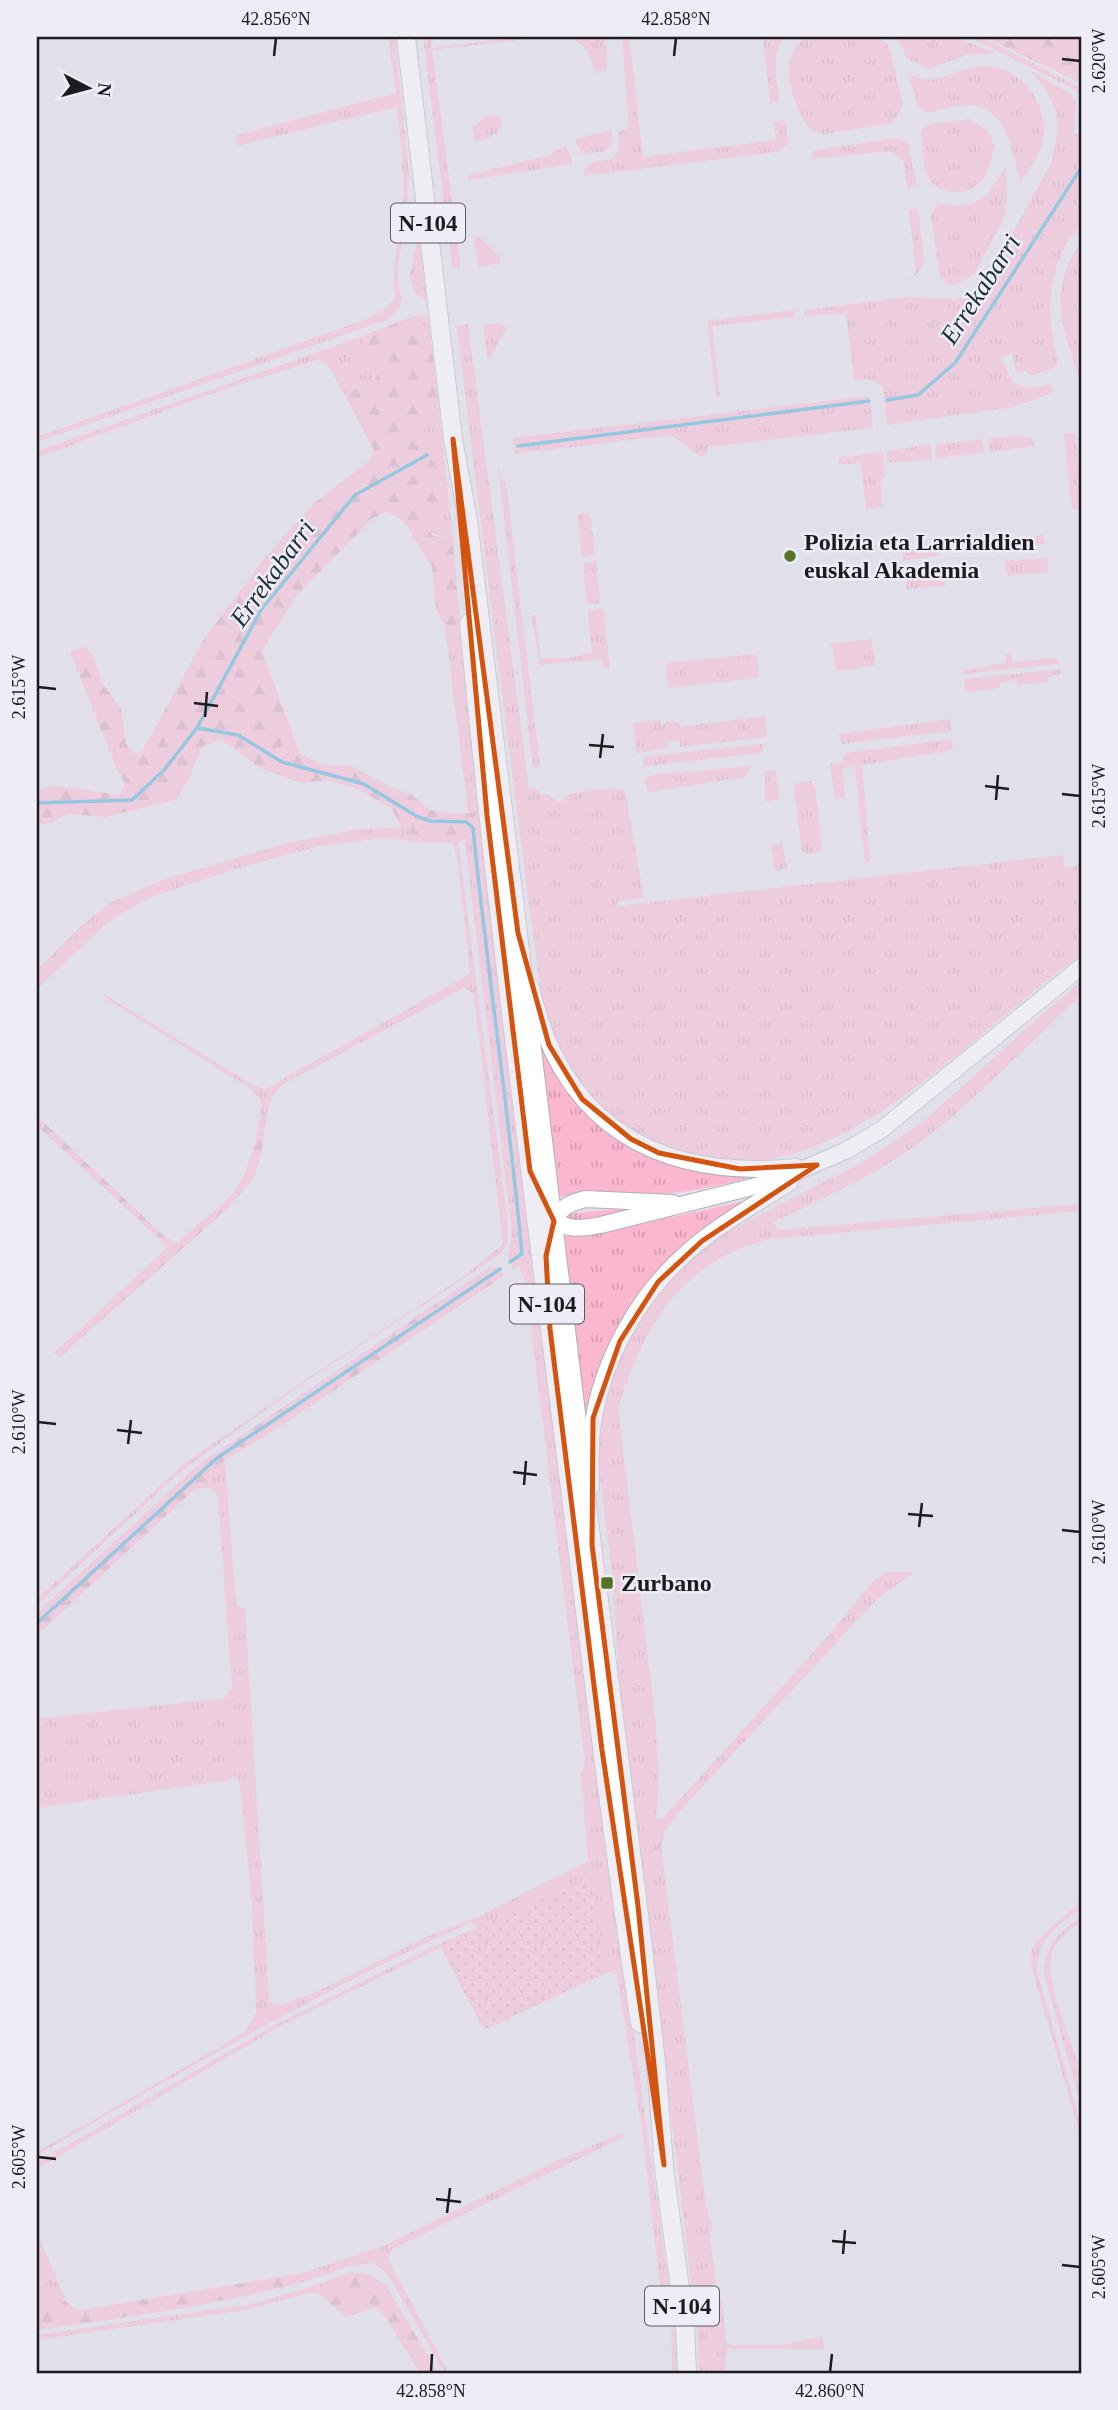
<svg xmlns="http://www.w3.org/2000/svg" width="1118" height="2410" font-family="Georgia,serif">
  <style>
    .grass { fill: url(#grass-tufts) }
    .forest { fill: url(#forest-firs) }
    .garden { fill: url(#garden-dots) }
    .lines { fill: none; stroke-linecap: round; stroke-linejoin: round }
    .stream { stroke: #3aadd4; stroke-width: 3.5 }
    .secondary-casing { stroke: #b0afba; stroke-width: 18 }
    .primary-casing { stroke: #b0afba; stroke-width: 20 }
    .secondary { stroke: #fff; stroke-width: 16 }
    .primary { stroke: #fff; stroke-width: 18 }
    .marked { fill: none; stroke: #d4530e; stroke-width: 5; stroke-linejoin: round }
    .ticks { fill: none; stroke: #1c1b1f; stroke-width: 2.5 }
    .poi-dot { fill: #567225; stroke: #edecf7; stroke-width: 2.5 }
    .labels { text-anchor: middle; stroke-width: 5; stroke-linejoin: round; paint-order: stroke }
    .shield { fill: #edecf7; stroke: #5b5a60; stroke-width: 2 }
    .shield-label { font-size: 23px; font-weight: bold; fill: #1c1b1f }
    .poi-label { font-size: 24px; font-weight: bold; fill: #1c1b1f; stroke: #edecf7; text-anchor: start }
    .water-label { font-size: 26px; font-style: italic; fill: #1b2f36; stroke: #edecf7 }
    .neatline { fill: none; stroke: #1c1b1f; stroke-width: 2.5 }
    .ticks-label { font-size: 18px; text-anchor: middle; fill: #1c1b1f }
  </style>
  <defs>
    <pattern id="grass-tufts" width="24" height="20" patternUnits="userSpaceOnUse" patternTransform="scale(1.75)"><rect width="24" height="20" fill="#fab7cf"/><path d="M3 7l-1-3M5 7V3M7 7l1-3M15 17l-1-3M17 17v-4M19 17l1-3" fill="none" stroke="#d69db1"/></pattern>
    <pattern id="forest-firs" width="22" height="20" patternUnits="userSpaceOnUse" patternTransform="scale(1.75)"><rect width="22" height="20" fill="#fab7cf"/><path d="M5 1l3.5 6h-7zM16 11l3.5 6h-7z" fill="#d69db1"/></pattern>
    <pattern id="garden-dots" width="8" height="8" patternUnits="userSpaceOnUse" patternTransform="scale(1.75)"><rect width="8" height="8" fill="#fab7cf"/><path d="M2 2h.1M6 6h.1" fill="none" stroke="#d69db1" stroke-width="1.8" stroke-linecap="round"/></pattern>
  </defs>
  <rect width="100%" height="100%" fill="#e0dfea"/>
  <g class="grass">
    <path d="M388,37H395L409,173L406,223L398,262V284L402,299L399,309L389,319L37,442V437L364,320L384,310L395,299C391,269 399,242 402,212C406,178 400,140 397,107L236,146L237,135L396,93Z"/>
    <polygon points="423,37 431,37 432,48 523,37 543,37 432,50 461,269 452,266"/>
    <polygon points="572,37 606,37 607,70 595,73 588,51"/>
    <polygon points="622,37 629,37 643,157 776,140 774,122 785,120 788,144 777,152 584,176 584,169 594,162 613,159 619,148 618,131 629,128"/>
    <path d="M763,37H785C769,51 778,83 779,102L770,103Z"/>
    <path d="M805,37H880L889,47L903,105L893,123L824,134L810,130C793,105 776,60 805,37Z"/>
    <polygon points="897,37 956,37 995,53 966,55 929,69 908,59"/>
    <polygon points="969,37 981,37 1081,88 1081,98 1076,90"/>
    <path d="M990,66C1025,71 1051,108 1042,144C1038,158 1029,171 1020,181C1013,154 1007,106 969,105C954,105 940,111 926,112L918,107L908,73C938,89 946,72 973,67C978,66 984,67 990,66Z"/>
    <path d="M1028,69L1071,94L1076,101L1074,134H1080L1081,125V227C1071,234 1067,242 1062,253C1046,292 1048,321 1058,361L1054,368L1030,376L1026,371L1016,372L1012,353L1001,356L1012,382L1026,388L1051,384L1052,393L1014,407L887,425L883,387L869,379L854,380L846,313L804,316V310L908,297L957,299L970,297L987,281L1051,163C1063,122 1058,98 1028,69Z"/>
    <path d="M498,115L502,123C498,136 487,139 475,141L473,127L486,116Z"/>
    <path d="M969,119L987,130L995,146C992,157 989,173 980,182C966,197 937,196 928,176C923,164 923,145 921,132L926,125Z"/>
    <polygon points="611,130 612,145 603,152 583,154 575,142 577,139"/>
    <polygon points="897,138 908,143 916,183 908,191 903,160 890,151 810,159 814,151 823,149"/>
    <polygon points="566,146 571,157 572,164 469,180 468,175 549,155"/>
    <path d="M1006,165L1007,199L1004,218L974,274L958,284L949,285L940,277L931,214L939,204C979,209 987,200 1006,165Z"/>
    <polygon points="909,209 918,209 924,260 920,271 908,281 916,272"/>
    <polygon points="419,227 426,300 416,295 410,278"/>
    <polygon points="474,237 480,237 499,256 500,263 478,267"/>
    <path d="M1081,244V383C1065,337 1045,287 1081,244Z"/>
    <polygon points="794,310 795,317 712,326 720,396 716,395 707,321"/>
    <polygon points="427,315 431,341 408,334 395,323 414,316"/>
    <polygon points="499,323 507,328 488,362 483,325"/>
    <path d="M468,324L529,789H538V794H548L560,803L568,794L612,788L625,791L644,898L618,901L617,906L1063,855L1065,867L1080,865L1081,955C990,1019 897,1125 789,1155C707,1179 608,1136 565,1063C543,1027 540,985 535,944C530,913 526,881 522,849C499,675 478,501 457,326Z"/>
    <polygon points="363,336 370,356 380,367 374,382 344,394 328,365 318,360 216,392 37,458 37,451"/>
    <polygon points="869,396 873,428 707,447 708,453 701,457 671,435 514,454 513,438"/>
    <polygon points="438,401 446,475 433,463 423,426"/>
    <polygon points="1064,433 1075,433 1081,481 1081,509 1072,510"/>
    <polygon points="1016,436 1032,438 1035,446 989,452 988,439"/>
    <polygon points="982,439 984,453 935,458 936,445"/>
    <polygon points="930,444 932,459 887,463 887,451"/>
    <polygon points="883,452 885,478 881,479 882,507 866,509 861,463 839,464 838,458"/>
    <polygon points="498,466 501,477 506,483 540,766 537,768 533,768"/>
    <path d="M450,511L453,539C437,536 425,534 424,516Z"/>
    <polygon points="590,513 595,555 582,557 578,514"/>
    <polygon points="1043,535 1045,544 1003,548 1002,541"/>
    <polygon points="940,547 941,555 903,561 903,551"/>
    <polygon points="1047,558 1048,572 1008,576 1004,561"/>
    <polygon points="596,561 600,603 587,604 583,563"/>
    <polygon points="943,570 945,586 907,589 906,575"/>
    <polygon points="603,608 610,668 603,668 602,659 540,665 531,615 536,615 540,658 571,658 592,652 588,611"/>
    <path d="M460,625L472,755L584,1677L668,2281L677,2350L676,2373H672L671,2325L662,2303L643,2136L616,1970L606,1973L591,1878L477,1928L472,1922C322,1989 180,2073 37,2155V2152L244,2033L256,2013L252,1903L240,1784L235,1776L229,1780L37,1808V1719L225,1698L232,1687L218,1497L211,1487V1469L225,1460L236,1605L245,1609L269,1999L275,2006L312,1994L430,1935L478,1917L588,1861L581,1774L585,1762L525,1280L519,1265L514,1269L508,1258L512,1232L465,840L474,837L475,812L468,811L445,626Z"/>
    <polygon points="872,639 875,666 836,671 833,648 828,644"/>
    <polygon points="1006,653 1011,653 1012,662 1057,658 1058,664 963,674 963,670 1006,663"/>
    <polygon points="757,654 759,678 668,688 666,663"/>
    <polygon points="1061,669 1060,674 1048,677 1048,682 1018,685 1017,680 1000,683 1000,688 966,692 964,679"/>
    <path d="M765,716L767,737L680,747L679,740L673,742L666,741L668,748L636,753L633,723L660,720L661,727C667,720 671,720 679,723L680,727Z"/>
    <polygon points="950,719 951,731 841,744 839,734"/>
    <polygon points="952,739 953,750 862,765 870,861 865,864 855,767 842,768 845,797 835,798 830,764 842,763 842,757 847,753"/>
    <polygon points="762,744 763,750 760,753 646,766 642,762 647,756"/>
    <polygon points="751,766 745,777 649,792 644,781 651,775"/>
    <polygon points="776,770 779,799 765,802 765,771"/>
    <polygon points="811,781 815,786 822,849 820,852 806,854 802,851 794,788 796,784"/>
    <polygon points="401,827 427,842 381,838 315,847 235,869 148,898 107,923 37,989 37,967 40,967 82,925 112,902 165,879 287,843 353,830"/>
    <path d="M458,841L508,1225L507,1244L500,1254C392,1326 280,1395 177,1475L37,1605V1599L185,1463L307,1379L461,1278L503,1244L474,995L465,987L282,1085L272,1096L268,1111L262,1107L261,1100L251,1089L102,996L104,994L256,1087L265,1089L470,974L458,862L453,843Z"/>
    <polygon points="782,843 787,868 775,872 771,845"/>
    <path d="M1081,982V996C1029,1042 983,1094 927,1137C880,1173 826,1197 773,1222L778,1230L1081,1204V1211L771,1239C681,1261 644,1325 618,1408L656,1725L659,1788L656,1819H662L829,1635L873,1581L886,1572H914L876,1600L688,1802L665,1830L661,1847L706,2207L712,2225L710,2239L715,2277L723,2309L726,2343L731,2345H784L822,2336L825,2349H727L725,2373H699L698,2339L620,1691L612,1574L599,1468L600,1432L607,1395L620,1354L634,1327L658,1290L691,1257L725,1233L861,1163L924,1121L1043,1013Z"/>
    <path d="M540,1046L553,1068L573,1095L637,1149L672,1165L699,1172L752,1174L755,1176C718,1187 680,1194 641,1195C613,1195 587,1193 558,1197Z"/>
    <polygon points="750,1200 655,1277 586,1421 563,1236 589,1235"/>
    <path d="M638,1207V1211C614,1215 587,1224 564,1218L566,1214Z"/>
    <path d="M1081,1901V1908C1056,1927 1038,1937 1037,1971L1081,2124V2138L1031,1965V1950L1041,1936Z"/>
    <path d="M1081,1917V1921C1071,1929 1056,1938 1052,1952C1043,1991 1078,2045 1081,2083C1082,2091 1081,2098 1081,2105L1044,1974C1046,1941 1057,1935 1081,1917Z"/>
    <polygon points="439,1944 440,1948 282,2025 37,2169 37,2163 269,2028"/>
    <polygon points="622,2133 624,2137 392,2249 388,2259 449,2373 445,2373 388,2275 374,2263 353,2265 300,2283 303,2273 383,2246 557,2161"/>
    <polygon points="37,2232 66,2301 37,2307"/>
    <polygon points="320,2284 319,2294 309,2293 245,2310 37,2340 37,2335 252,2304"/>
  </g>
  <g class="forest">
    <polygon points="984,37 1081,37 1081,83"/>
    <polygon points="395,323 408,334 431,341 438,401 423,427 433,463 446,475 450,511 425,516 425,525 433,536 453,539 460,625 445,626 436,609 432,567 404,521 387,512 373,518 296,596 262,651 300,754 323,765 350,765 390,787 412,795 429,810 453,814 475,812 474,837 453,843 427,842 401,827 392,809 360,790 328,780 301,783 262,769 220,739 202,747 188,780 176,800 105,817 68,814 47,824 37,825 37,791 52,785 121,795 125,783 118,772 70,652 85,646 93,655 102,683 121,708 126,744 135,754 143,750 204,639 264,559 312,505 370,460 374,450 344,394 374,382 380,367 370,356 363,336"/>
    <path d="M262,1107L268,1111L260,1159L253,1179L227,1209L60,1357L54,1353L168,1247L37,1126V1116L165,1237L177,1243C193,1227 221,1208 234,1191C252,1167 257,1135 262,1107Z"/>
    <polygon points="490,1267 498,1267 505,1275 290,1420 211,1469 211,1487 195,1489 37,1635 37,1613 198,1465"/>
    <polygon points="349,2272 367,2274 386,2285 438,2373 420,2373 388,2321 376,2307 346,2317 319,2294 320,2284"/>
    <path d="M303,2273L300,2283C213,2305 125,2318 37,2330V2307L66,2301L76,2311Z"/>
  </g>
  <polygon class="garden" points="591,1878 606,1973 484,2030 439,1944"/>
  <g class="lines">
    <g class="stream">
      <polyline points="887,400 918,395 955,363 1081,168"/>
      <polyline points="518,446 869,401"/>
      <path d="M197,728L238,735L282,762L364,784L418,817L430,821L466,822L473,828C487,970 509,1111 522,1254L510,1262"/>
      <polyline points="37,803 132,800 164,770 197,728 261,610 355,495 427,455"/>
      <polyline points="37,1623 217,1458 500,1269"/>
    </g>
    <defs>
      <g id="secondary">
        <path d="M531,987C562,1127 659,1180 797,1167"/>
        <path d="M547,1211C562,1232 579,1229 601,1225L776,1181L847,1150L881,1130L1081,967"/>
        <path d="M551,1227C559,1209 566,1204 585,1199L673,1203"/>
        <path d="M591,1487C591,1464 589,1439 594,1417C604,1359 637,1299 680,1259C712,1228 753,1206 790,1182"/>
      </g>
      <g id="primary">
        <polyline points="406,37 453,439 468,521 592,1545 638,1906 656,2063 664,2165"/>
        <path d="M469,623C492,873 524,1121 555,1369C583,1588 607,1806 640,2023"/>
        <polyline points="662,2154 685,2325 687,2373"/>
      </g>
    </defs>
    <use href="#secondary" class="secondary-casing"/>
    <use href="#primary" class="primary-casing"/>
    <use href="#secondary" class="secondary"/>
    <use href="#primary" class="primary"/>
  </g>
  <path d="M0 0H1118V2410H0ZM453,439L518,933L549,1045L582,1099L631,1139L659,1153L740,1169L817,1165L702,1241L658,1282L620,1341L593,1418L592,1545L638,1906L664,2165L602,1750L550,1329L546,1256L554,1221L530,1171L487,815Z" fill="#e0dfea" fill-opacity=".55" fill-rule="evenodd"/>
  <path class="marked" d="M453,439L518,933L549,1045L582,1099L631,1139L659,1153L740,1169L817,1165L702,1241L658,1282L620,1341L593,1418L592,1545L638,1906L664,2165L602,1750L550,1329L546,1256L554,1221L530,1171L487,815Z"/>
  <path class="ticks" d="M274,56L276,38M674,56L676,38M1062,59L1080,61M38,687L56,689M194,703L218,706M205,717L207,692M589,745L614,747M600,758L603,734M985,786L1009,789M1062,794L1080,796M996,800L998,775M38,1422L56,1424M117,1430L142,1433M128,1444L131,1420M513,1472L537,1475M524,1485L526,1461M908,1514L933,1516M919,1527L922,1503M1062,1530L1080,1532M38,2157L56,2159M436,2199L461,2202M447,2213L450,2188M832,2241L856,2243M843,2254L845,2230M1062,2265L1080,2267M431,2372L432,2354M830,2372L832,2354"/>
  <g class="poi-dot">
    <circle cx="790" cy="556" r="7"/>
    <rect x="600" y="1576" width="14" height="14" rx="3.5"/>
  </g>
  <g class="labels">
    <g class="shield">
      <rect x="391" y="203.5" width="74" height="39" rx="5"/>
      <rect x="510" y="1284.5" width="74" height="39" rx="5"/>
      <rect x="645" y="2286.5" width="74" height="39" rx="5"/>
    </g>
    <g class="shield-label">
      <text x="428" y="231">N-104</text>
      <text x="547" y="1312">N-104</text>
      <text x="682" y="2314">N-104</text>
    </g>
    <g class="poi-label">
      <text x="804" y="550">Polizia eta Larrialdien<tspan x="804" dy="28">euskal Akademia</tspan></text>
      <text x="621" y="1591">Zurbano</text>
    </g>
    <g class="water-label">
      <text transform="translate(980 289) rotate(-57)" y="9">Errekabarri</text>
      <text transform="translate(272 573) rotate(-54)" y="9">Errekabarri</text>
    </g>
  </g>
  <rect width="1118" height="2410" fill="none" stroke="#edecf7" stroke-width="77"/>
  <g transform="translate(88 88) rotate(96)" stroke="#edecf7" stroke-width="5" paint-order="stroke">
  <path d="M0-5L12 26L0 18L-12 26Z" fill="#1c1b1f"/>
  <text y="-10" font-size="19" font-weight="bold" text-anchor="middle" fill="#1c1b1f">N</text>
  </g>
  <rect x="38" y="38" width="1042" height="2334" class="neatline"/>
  <g class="ticks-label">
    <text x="276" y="25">42.856°N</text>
    <text x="676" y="25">42.858°N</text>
    <text transform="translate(1099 61) rotate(-90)" y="6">2.620°W</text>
    <text transform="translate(19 687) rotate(-90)" y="6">2.615°W</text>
    <text transform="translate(1099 796) rotate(-90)" y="6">2.615°W</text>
    <text transform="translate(19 1422) rotate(-90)" y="6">2.610°W</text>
    <text transform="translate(1099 1532) rotate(-90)" y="6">2.610°W</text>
    <text transform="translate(19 2157) rotate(-90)" y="6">2.605°W</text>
    <text transform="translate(1099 2267) rotate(-90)" y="6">2.605°W</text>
    <text x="431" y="2397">42.858°N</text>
    <text x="830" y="2397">42.860°N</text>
  </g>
</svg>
